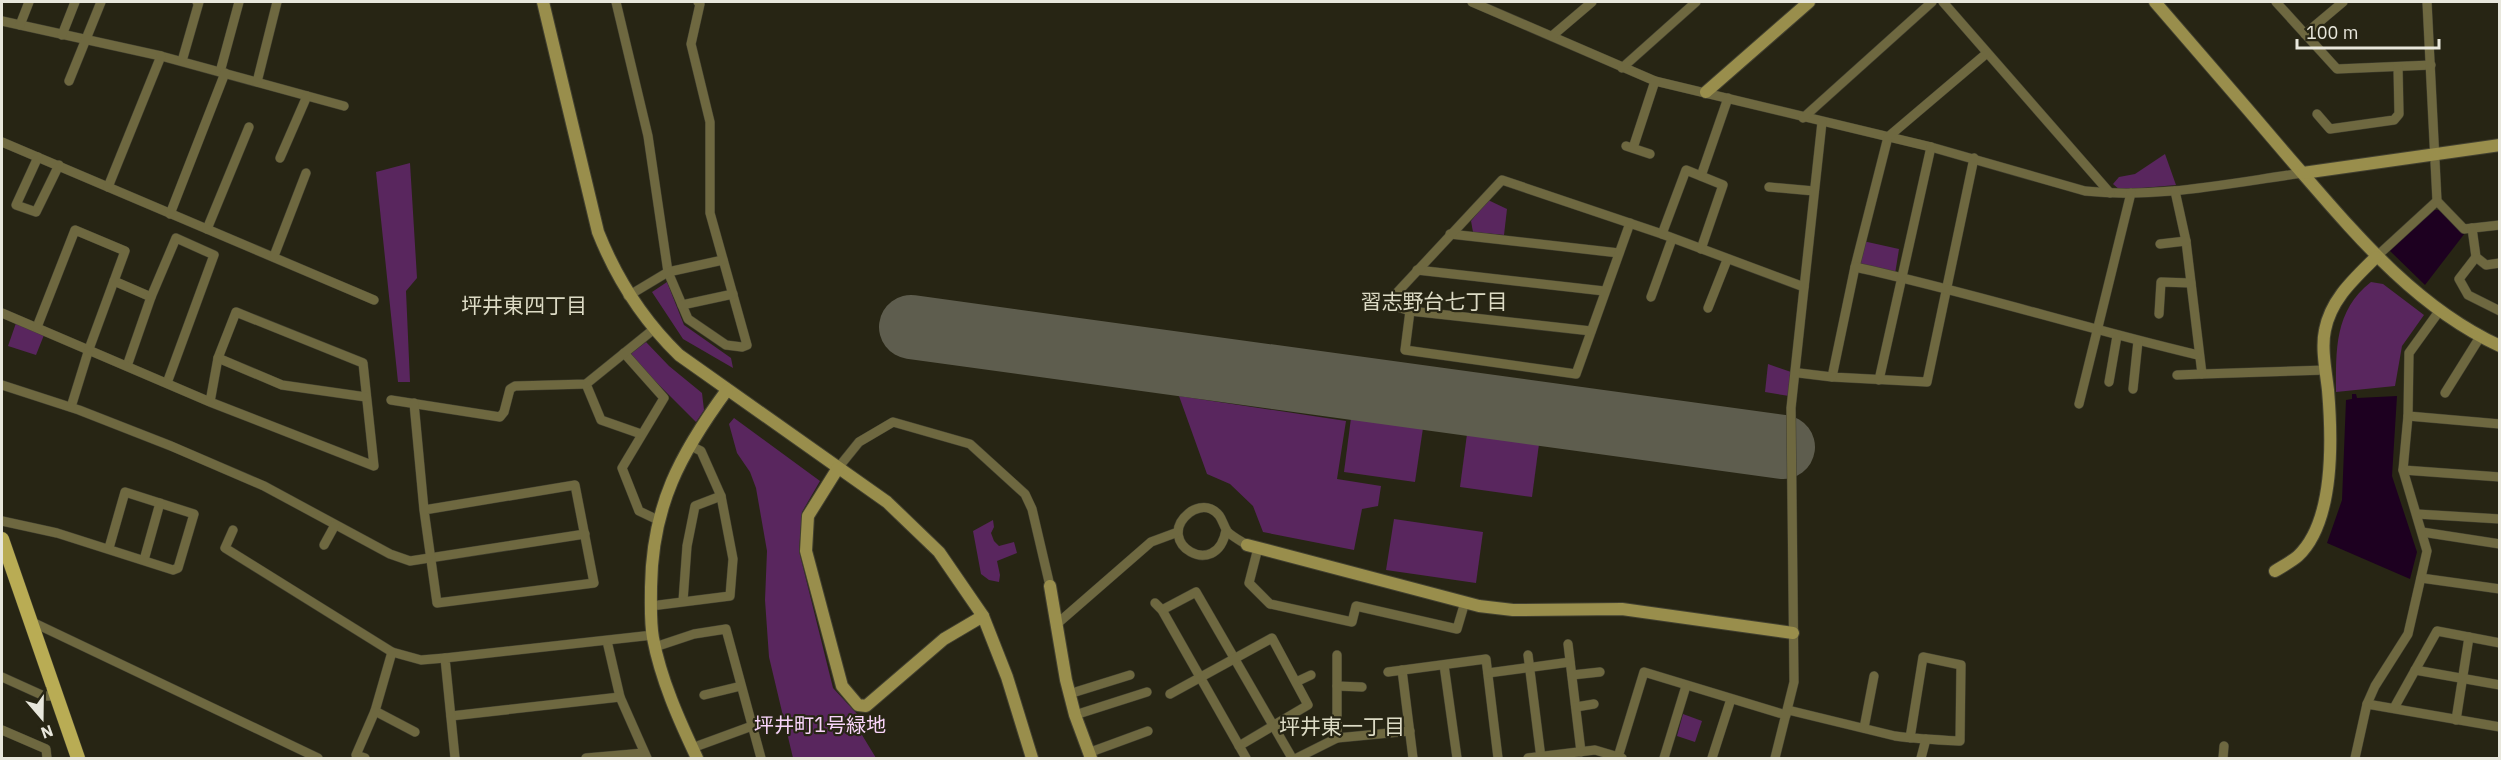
<svg xmlns="http://www.w3.org/2000/svg" width="2501" height="760" font-family="'IBM Plex Sans','Noto Sans JP',sans-serif">
  <style>
    .green { fill: #59265e }
    .water { fill: #1d0020 }
    .lines { fill: none; stroke-linecap: round; stroke-linejoin: round }
    .runway { stroke: #5e5d4e; stroke-width: 64 }
    .street-casing { stroke: #424030; stroke-width: 10 }
    .secondary-casing { stroke: #424030; stroke-width: 14 }
    .primary-casing { stroke: #424030; stroke-width: 15 }
    .street { stroke: #6e6840; stroke-width: 9 }
    .secondary { stroke: #998e4c; stroke-width: 12 }
    .primary { stroke: #b9ac54; stroke-width: 14 }
    .labels { text-anchor: middle; stroke-width: 4.5; stroke-linejoin: round; paint-order: stroke }
    .park-label { font-size: 20px; fill: #f8d4fa; stroke: #272514 }
    .neighbourhood-label { font-size: 21px; fill: #dddbc5; stroke: #272514 }
  </style>
  <rect width="100%" height="100%" fill="#272514"/>
  <g class="green">
    <polygon points="2165,154 2176,185 2120,190 2113,184 2119,177 2135,174"/>
    <polygon points="410,163 417,278 406,291 410,382 398,382 376,172"/>
    <polygon points="1488,200 1507,209 1504,235 1473,232 1471,221"/>
    <polygon points="1863,241 1899,249 1895,274 1857,264"/>
    <polygon points="667,282 684,325 731,358 733,368 683,339 652,292"/>
    <path d="M2371,282L2383,284L2424,315L2402,346L2395,386L2336,392C2336,350 2334,311 2371,282Z"/>
    <polygon points="16,323 44,335 36,355 8,346"/>
    <polygon points="646,342 669,366 702,393 704,410 696,422 629,355"/>
    <polygon points="1768,364 1791,372 1789,396 1765,392"/>
    <polygon points="1179,396 1346,421 1337,479 1381,486 1378,506 1362,509 1354,550 1263,532 1253,506 1230,484 1207,474"/>
    <polygon points="734,418 820,481 802,512 799,551 833,688 858,715 859,730 876,758 793,758 769,657 765,600 767,551 756,488 750,472 737,453 729,424"/>
    <polygon points="1351,418 1423,428 1415,482 1344,472"/>
    <polygon points="1467,434 1539,444 1532,497 1460,487"/>
    <polygon points="1394,519 1483,532 1476,583 1386,570"/>
    <polygon points="993,520 994,527 991,533 994,541 999,546 1014,542 1017,553 997,561 1000,575 999,582 989,580 981,574 973,531"/>
    <polygon points="1683,714 1702,721 1695,742 1677,736"/>
  </g>
  <g class="water">
    <polygon points="2433,210 2439,210 2465,233 2425,285 2389,250"/>
    <polygon points="2352,394 2356,394 2357,398 2397,396 2392,476 2417,552 2410,579 2327,543 2342,500 2346,400 2352,399"/>
  </g>
  <g class="lines">
    <polyline class="runway" points="911,327 1783,447"/>
    <defs>
      <g id="street">
        <polyline points="616,2 648,136 668,272 688,319 726,345 742,347 747,345 710,213 710,122 691,44 700,4 698,2"/>
        <path d="M1472,2L1655,81L1931,147L2085,191C2158,199 2230,183 2303,173"/>
        <polyline points="1943,2 2110,193"/>
        <polyline points="2276,2 2337,69 2431,65"/>
        <polyline points="2427,2 2437,201 2464,229 2500,225"/>
        <polyline points="2,21 161,56 344,106"/>
        <polyline points="20,25 29,2"/>
        <polyline points="2305,34 2343,2"/>
        <polyline points="62,35 75,2"/>
        <polyline points="1552,36 1592,2"/>
        <polyline points="182,61 199,2 197,2"/>
        <polyline points="1622,68 1696,2"/>
        <polyline points="220,72 239,2"/>
        <polyline points="69,81 101,2"/>
        <polyline points="257,82 277,2"/>
        <polyline points="2317,114 2330,129 2394,120 2399,114 2398,67"/>
        <polyline points="1803,118 1932,2"/>
        <polyline points="2,142 374,300"/>
        <polyline points="1626,146 1650,154"/>
        <polyline points="1633,148 1655,81"/>
        <polyline points="38,157 16,205 36,212 59,165"/>
        <polyline points="280,158 307,96"/>
        <polyline points="1974,158 1927,382 1832,377 1855,267 1888,137 1987,53"/>
        <polyline points="1701,176 1728,98"/>
        <polyline points="108,187 161,56"/>
        <polyline points="1769,187 1814,191"/>
        <polyline points="2175,191 2186,241 2202,374 2326,370"/>
        <polyline points="170,214 225,73"/>
        <polyline points="2472,228 2476,257 2486,265 2500,263"/>
        <polyline points="207,229 249,127"/>
        <polyline points="1450,234 1619,253"/>
        <polyline points="1662,234 1686,170 1723,185 1701,249"/>
        <polyline points="2160,244 2186,241"/>
        <polyline points="274,256 306,173"/>
        <polyline points="2376,257 2437,201"/>
        <polyline points="2476,257 2459,279 2468,295 2500,311"/>
        <path d="M1855,267C1970,292 2083,328 2198,355"/>
        <polyline points="1417,270 1604,291"/>
        <polyline points="114,281 151,297 127,366"/>
        <polyline points="628,296 668,272 723,260"/>
        <polyline points="151,297 176,238 214,255 167,383"/>
        <polyline points="1651,297 1672,239"/>
        <polyline points="682,305 733,294"/>
        <polyline points="1708,308 1727,260"/>
        <polyline points="1410,311 1405,350 1576,374 1630,223"/>
        <polyline points="2,313 210,402 374,466 363,363 236,312 218,358 210,402"/>
        <polyline points="2159,314 2161,282 2191,283"/>
        <polyline points="37,327 75,230 125,251 89,349 71,407"/>
        <polyline points="1591,331 1410,311 1398,307 1391,299 1502,180 1662,234 1804,287"/>
        <polyline points="624,353 664,398 622,468 639,511 658,520"/>
        <polyline points="218,358 282,385 366,397"/>
        <polyline points="1799,373 1832,377"/>
        <polyline points="2177,375 2202,374"/>
        <polyline points="1879,380 1931,147"/>
        <polyline points="2109,382 2117,336"/>
        <polyline points="586,384 601,420 641,434"/>
        <polyline points="2,385 79,410 171,446 264,486 390,554 410,561 585,534"/>
        <polyline points="2133,389 2138,341"/>
        <polyline points="2445,393 2480,337"/>
        <polyline points="391,400 500,417 504,412 510,389 515,386 586,384 654,329"/>
        <polyline points="414,403 424,510 437,603 594,583 575,485 424,510"/>
        <polyline points="2079,404 2131,193"/>
        <polyline points="2408,416 2500,424"/>
        <polyline points="838,468 859,442 893,422 970,444 1025,494 1032,509 1050,586"/>
        <polyline points="2403,470 2500,477"/>
        <polyline points="2417,514 2500,519"/>
        <polyline points="2,521 57,533 173,570 178,568 194,514 125,492 109,548"/>
        <polyline points="233,530 225,548 392,652"/>
        <path d="M1226,530C1217,582 1153,542 1189,513C1195,508 1204,506 1211,509C1222,514 1222,523 1227,531C1231,536 1241,541 1247,545"/>
        <polyline points="2422,532 2500,544"/>
        <polyline points="324,545 335,525"/>
        <polyline points="1258,548 1249,583 1270,604 1352,622 1356,606 1457,629 1465,602"/>
        <polyline points="144,560 160,503"/>
        <polyline points="2421,578 2500,589"/>
        <polyline points="683,601 687,546 695,506 721,496"/>
        <polyline points="1155,603 1162,610 1246,758"/>
        <polyline points="651,606 730,596 733,559 721,496 701,451 689,445"/>
        <polyline points="1162,610 1196,592 1292,758"/>
        <polyline points="30,621 318,758"/>
        <polyline points="1058,623 1151,542 1178,532"/>
        <polyline points="607,641 620,697 647,758"/>
        <polyline points="1568,644 1581,752"/>
        <polyline points="655,647 694,634 726,629 761,758"/>
        <polyline points="1528,655 1541,758"/>
        <polyline points="1444,665 1457,758"/>
        <polyline points="1402,670 1413,758"/>
        <polyline points="2415,670 2500,685"/>
        <polyline points="1388,672 1486,659 1498,758"/>
        <polyline points="1488,673 1570,662"/>
        <polyline points="1572,675 1600,672"/>
        <polyline points="2,677 44,696 56,696"/>
        <polyline points="1296,682 1311,675"/>
        <polyline points="1337,686 1362,687"/>
        <polyline points="1069,694 1130,675"/>
        <polyline points="1170,694 1272,638 1308,705 1239,746"/>
        <polyline points="704,695 741,686"/>
        <polyline points="2367,704 2500,727"/>
        <polyline points="1576,707 1594,704"/>
        <polyline points="2394,708 2437,631 2500,643"/>
        <path d="M1788,710L1895,736C1917,739 1939,740 1960,741L1961,665L1923,657L1910,738"/>
        <polyline points="1075,715 1147,692"/>
        <polyline points="451,716 620,697"/>
        <polyline points="2456,720 2469,637"/>
        <polyline points="1864,728 1874,676"/>
        <polyline points="2,730 46,749 47,758"/>
        <polyline points="415,732 375,711 392,652 421,660 445,658"/>
        <polyline points="1337,738 1337,655"/>
        <polyline points="692,748 752,726"/>
        <polyline points="1088,753 1148,731"/>
        <polyline points="1618,757 1644,672 1786,715"/>
        <polyline points="365,758 356,755 375,711"/>
        <polyline points="455,758 445,658 653,635"/>
        <polyline points="586,758 644,753"/>
        <polyline points="1297,758 1337,738 1410,731"/>
        <polyline points="1528,758 1595,750 1622,758"/>
        <polyline points="1664,758 1686,686"/>
        <polyline points="1712,758 1731,699"/>
        <polyline points="1775,758 1794,682 1791,408 1822,122"/>
        <polyline points="1921,758 1926,739"/>
        <polyline points="2223,758 2224,746"/>
        <polyline points="2355,758 2367,704 2375,686 2408,634 2427,551 2403,470 2408,416 2409,353 2440,310"/>
      </g>
      <g id="secondary">
        <path d="M543,2L598,232C617,280 642,319 679,355L887,502L939,552L983,616L1007,677L1032,758"/>
        <path d="M2155,2C2200,54 2246,107 2291,160C2352,230 2413,306 2500,346"/>
        <polyline points="1706,92 1809,2"/>
        <polyline points="2303,173 2500,145"/>
        <polyline points="838,468 808,516 806,551 842,686 858,705 866,706 944,639 983,616"/>
        <polyline points="1247,545 1479,606 1513,610 1622,609 1793,633"/>
        <path d="M2275,571C2283,566 2291,562 2298,556C2335,521 2332,437 2328,390C2326,372 2321,348 2325,330C2331,299 2354,279 2376,257"/>
        <polyline points="1050,586 1066,680 1075,715 1091,758"/>
        <path d="M697,758C679,720 661,680 653,638C650,621 651,604 651,587C652,506 680,454 727,390"/>
      </g>
      <polyline id="primary" points="2,539 78,758"/>
    </defs>
    <use href="#street" class="street-casing"/>
    <use href="#secondary" class="secondary-casing"/>
    <use href="#primary" class="primary-casing"/>
    <use href="#street" class="street"/>
    <use href="#secondary" class="secondary"/>
    <use href="#primary" class="primary"/>
  </g>
  <g class="labels">
    <g class="park-label">
      <text x="820" y="732">坪井町1号緑地</text>
    </g>
    <g class="neighbourhood-label">
      <text x="1434" y="309">習志野台七丁目</text>
      <text x="524" y="313">坪井東四丁目</text>
      <text x="1342" y="734">坪井東一丁目</text>
    </g>
  </g>
  <rect width="2501" height="760" fill="none" stroke="#e8e7dc" stroke-width="6"/>
  <g transform="translate(42 718) rotate(160)" stroke="#272514" stroke-width="4.5" paint-order="stroke">
  <path d="M0-4.5L10 22L0 15L-10 22Z" fill="#e8e7dc"/>
  <text y="-9" font-size="16" font-weight="bold" text-anchor="middle" fill="#e8e7dc">N</text>
  </g>
  <path d="M2297 39v9h142v-9" fill="none" stroke="#e8e7dc" stroke-width="3"/>
  <text x="2306" y="39" font-size="18" fill="#e8e7dc" stroke="#272514" stroke-width="4.5" paint-order="stroke">100 m</text>
</svg>
